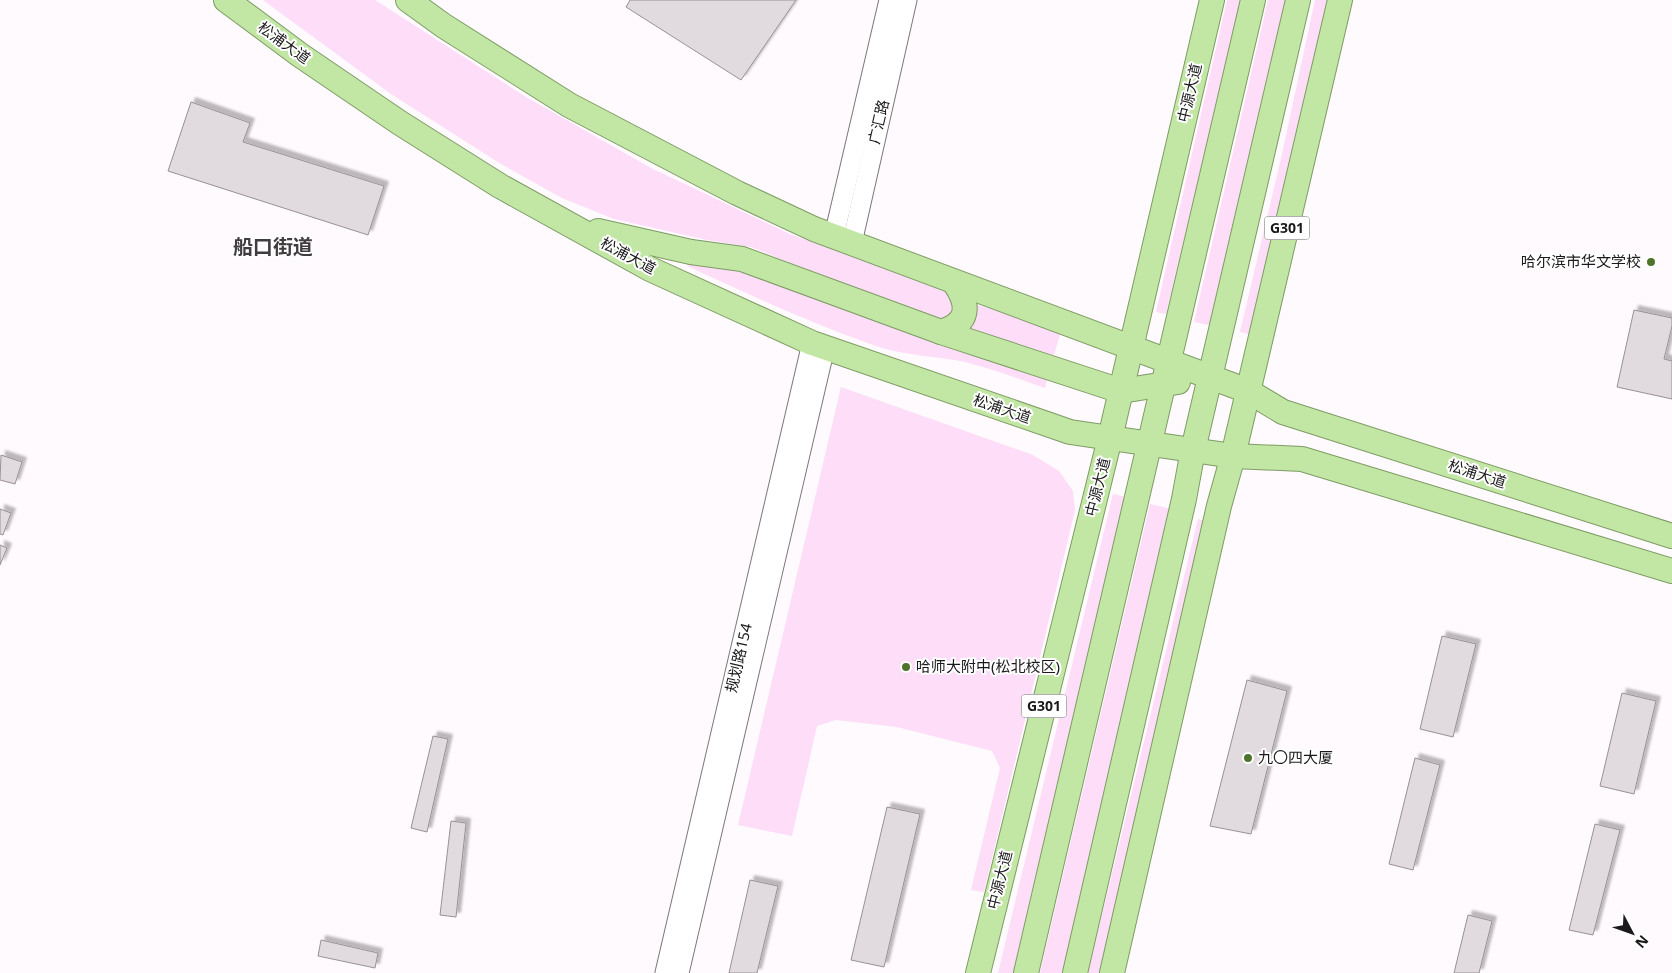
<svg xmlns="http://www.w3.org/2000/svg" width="1672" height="973" font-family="'Noto Sans','Noto Sans SC',sans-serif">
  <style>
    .green { fill: #fdddf7 }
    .building { fill: #e1dbe0; stroke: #979196; filter: url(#shadow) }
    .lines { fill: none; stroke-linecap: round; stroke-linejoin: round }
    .tertiary-casing { stroke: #7c777b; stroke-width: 21 }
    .trunk-casing { stroke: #7e9b65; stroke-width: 26 }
    .tertiary { stroke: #fff; stroke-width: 19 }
    .trunk { stroke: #c2e7a4; stroke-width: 24 }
    .poi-dot { fill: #4e732c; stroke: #fff; stroke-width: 2 }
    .labels { text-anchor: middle; stroke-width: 4; stroke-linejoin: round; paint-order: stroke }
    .shield { fill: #fff; stroke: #5f5e5f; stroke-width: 1 }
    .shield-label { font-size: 14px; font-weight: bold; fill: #1b191b }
    .street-label { font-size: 15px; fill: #1b191b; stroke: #fff }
    .poi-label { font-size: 15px; fill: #1b191b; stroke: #fff; text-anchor: start }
    .district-label { font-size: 20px; font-weight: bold; fill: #413c40; stroke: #fff }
  </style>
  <defs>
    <filter id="shadow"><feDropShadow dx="4.5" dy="-4.5" stdDeviation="1" flood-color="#0004"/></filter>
  </defs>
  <rect width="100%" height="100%" fill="#fffafe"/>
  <g class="green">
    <polygon points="263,0 375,0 526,97 651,168 790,234 943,291 953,298 953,314 947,319 935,319 810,271 751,247 707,240 614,219 562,198 501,164 391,94"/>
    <polygon points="1227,0 1241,0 1166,314 1156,312"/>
    <polygon points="1268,0 1288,0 1213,326 1194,322"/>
    <polygon points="1315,0 1330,0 1252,335 1240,332 1282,154"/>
    <path d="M727,259L1049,373L1045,388C1019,379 993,369 965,362C937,356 907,356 879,347C814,325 751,295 689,267L684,260Z"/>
    <polygon points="975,304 1061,331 1054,355 967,328"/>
    <polygon points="841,387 1033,455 1059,471 1073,491 1075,510 984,892 971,890 1000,768 992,751 897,727 836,720 817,726 792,836 738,825"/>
    <polygon points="1113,494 1126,497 1013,973 998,973"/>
    <polygon points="1150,504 1171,509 1062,973 1040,973"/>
    <polygon points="1198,519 1207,522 1105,973 1088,973"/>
  </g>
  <g class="building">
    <polygon points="630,0 796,0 741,80 626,7"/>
    <polygon points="191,102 250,123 243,142 384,186 368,235 168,171"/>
    <polygon points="1634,310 1672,318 1672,326 1664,359 1672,361 1672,399 1617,387"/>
    <polygon points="1,455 22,462 15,484 0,480"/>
    <polygon points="0,509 11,513 3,535 0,534"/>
    <polygon points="0,545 7,548 0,565"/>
    <polygon points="1442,636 1476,644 1453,737 1420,729"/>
    <polygon points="1247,680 1287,691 1251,834 1210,826"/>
    <polygon points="1622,693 1656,701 1634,794 1600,786"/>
    <polygon points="433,736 448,739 427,832 411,828"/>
    <polygon points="1415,758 1440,765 1413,870 1389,864"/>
    <polygon points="887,807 920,814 884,967 851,960"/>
    <polygon points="451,821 466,823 456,917 440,915"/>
    <polygon points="1595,824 1620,830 1593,935 1569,930"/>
    <polygon points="750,880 778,886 757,973 729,973"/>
    <polygon points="1468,915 1492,921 1479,973 1454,973"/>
    <polygon points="321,940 378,953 375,968 318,956"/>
  </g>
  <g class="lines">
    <defs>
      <g id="tertiary">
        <polyline points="834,236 889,0"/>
        <polyline points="852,243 907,0"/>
        <polyline points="665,973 812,343"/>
        <polyline points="679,973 825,347"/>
      </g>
      <g id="trunk">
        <polyline points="226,0 300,55 400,123 500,186 650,269 812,343 1070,432 1233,456 1302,459 1672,571"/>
        <polyline points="408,0 444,26 569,105 737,193 814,229 1248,391 1283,412 1672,536"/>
        <polyline points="598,231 691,252 742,259 941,332 1121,391 1178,382"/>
        <path d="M941,332C970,323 970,305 954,282"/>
        <polyline points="978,973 1110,438 1212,0"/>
        <polyline points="1026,973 1253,0"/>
        <polyline points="1075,973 1184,499 1193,450 1298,0"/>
        <polyline points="1112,973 1219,506 1233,456 1340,0"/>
      </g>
    </defs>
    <use href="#tertiary" class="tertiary-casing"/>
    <use href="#trunk" class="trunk-casing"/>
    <use href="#tertiary" class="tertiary"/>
    <use href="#trunk" class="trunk"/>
  </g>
  <g class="poi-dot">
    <circle cx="1651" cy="262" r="5"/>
    <circle cx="906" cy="667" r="5"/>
    <circle cx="1248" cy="758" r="5"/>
  </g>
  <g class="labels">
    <g class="shield">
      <rect x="1264.5" y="216.5" width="45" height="23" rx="4"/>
      <rect x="1021.5" y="694.5" width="45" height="23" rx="4"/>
    </g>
    <g class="shield-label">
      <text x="1287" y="233">G301</text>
      <text x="1044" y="711">G301</text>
    </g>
    <g class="street-label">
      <text transform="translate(284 43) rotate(36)" y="5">松浦大道</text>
      <text transform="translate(1190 93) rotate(-77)" y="5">中源大道</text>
      <text transform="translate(879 122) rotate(-77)" y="5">广汇路</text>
      <text transform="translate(628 256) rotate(28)" y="5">松浦大道</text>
      <text transform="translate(1002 409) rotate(19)" y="5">松浦大道</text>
      <text transform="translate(1477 474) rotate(18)" y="5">松浦大道</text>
      <text transform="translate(1098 487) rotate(-76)" y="5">中源大道</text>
      <text transform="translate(739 658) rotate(-77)" y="5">规划路154</text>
      <text transform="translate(1000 880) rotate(-76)" y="5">中源大道</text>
    </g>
    <g class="poi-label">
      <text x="1641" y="267" text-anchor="end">哈尔滨市华文学校</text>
      <text x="916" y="672">哈师大附中(松北校区)</text>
      <text x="1258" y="763">九〇四大厦</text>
    </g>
    <g class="district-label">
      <text x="273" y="254">船口街道</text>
    </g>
  </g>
  <g transform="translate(1632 933) rotate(131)" stroke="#ffffff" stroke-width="4" paint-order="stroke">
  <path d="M0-4L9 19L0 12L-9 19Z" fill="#1b191b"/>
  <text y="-8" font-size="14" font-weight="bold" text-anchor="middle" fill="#1b191b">N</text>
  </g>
</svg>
